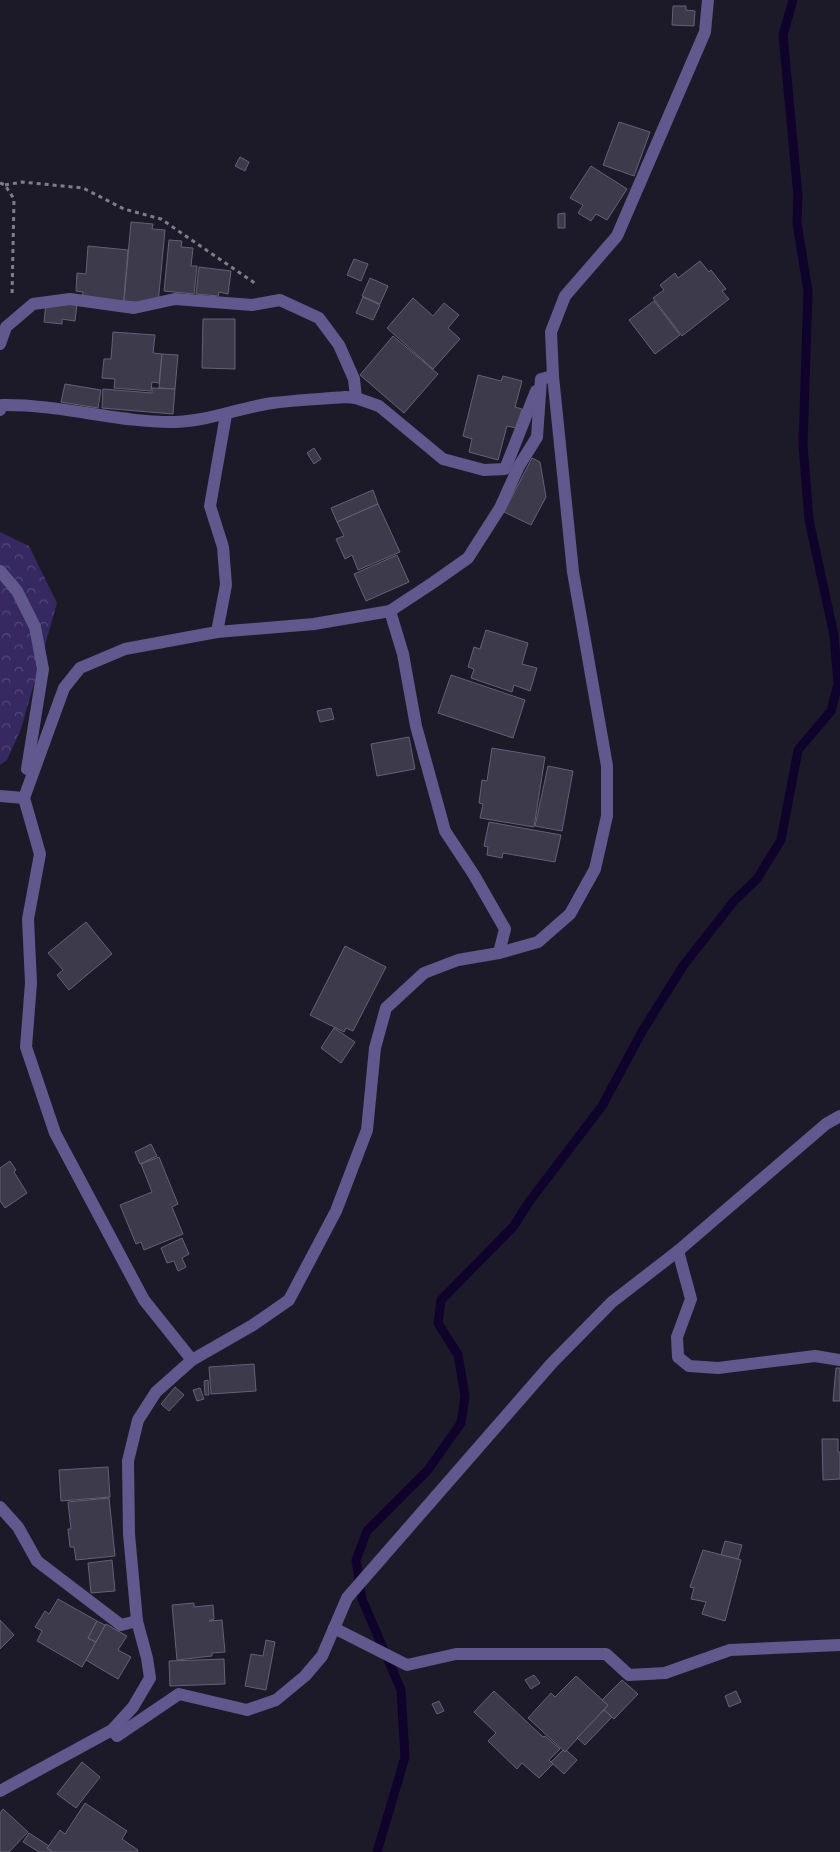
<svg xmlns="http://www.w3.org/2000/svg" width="840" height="1852" font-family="Figtree,sans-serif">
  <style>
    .forest { fill: url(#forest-crowns) }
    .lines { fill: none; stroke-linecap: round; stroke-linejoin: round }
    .stream { stroke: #0f032b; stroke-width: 9 }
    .building { fill: #3d3a4b; stroke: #636174 }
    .path { stroke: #7f7d8a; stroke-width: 3; stroke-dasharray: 4 4; stroke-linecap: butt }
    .minor { stroke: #61588e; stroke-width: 12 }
  </style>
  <defs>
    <pattern id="forest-crowns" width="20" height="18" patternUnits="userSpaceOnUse" patternTransform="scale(1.25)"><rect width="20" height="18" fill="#362961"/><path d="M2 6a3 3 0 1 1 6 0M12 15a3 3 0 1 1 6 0" fill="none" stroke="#534878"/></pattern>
  </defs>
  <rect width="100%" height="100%" fill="#1c1a29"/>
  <polygon class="forest" points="0,532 29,546 57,603 21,729 7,760 0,765"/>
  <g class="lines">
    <polyline class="stream" points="377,1852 405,1757 401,1690 362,1599 356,1560 367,1531 428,1470 461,1423 465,1396 458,1355 438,1323 441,1300 513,1227 529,1202 602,1106 643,1030 683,966 734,901 757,879 781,840 798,750 831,711 838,684 834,635 809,520 803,445 808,291 797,223 798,196 783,35 793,0"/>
  </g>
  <g class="building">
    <polygon points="673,6 686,6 686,10 695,11 694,26 672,25"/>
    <polygon points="619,122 650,132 634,176 603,165"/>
    <polygon points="240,157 249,162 245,171 235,166"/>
    <polygon points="591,166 627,189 607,220 596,214 591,221 578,213 583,205 570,198"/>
    <polygon points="565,213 565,228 558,228 558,214"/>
    <polygon points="131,222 153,224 152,229 165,230 158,304 124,301"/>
    <polygon points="169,240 182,241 181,247 193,248 191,266 197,266 194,294 164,291"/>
    <polygon points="88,246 128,250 123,309 81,305 83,292 76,291 77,273 86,274"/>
    <polygon points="354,259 368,264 361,281 347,275"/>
    <polygon points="700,261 709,272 711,270 726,289 722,291 729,299 682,336 653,298 664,290 660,285 675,273 678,278"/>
    <polygon points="199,267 231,271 228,294 219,292 218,296 196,294"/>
    <polygon points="370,278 388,286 380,304 362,296"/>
    <polygon points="363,297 380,305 373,320 356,313"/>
    <polygon points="413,298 433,316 444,303 459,315 448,328 460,339 433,369 387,328"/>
    <polygon points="654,301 680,335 655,354 629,320"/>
    <polygon points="46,303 77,304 75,321 62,319 62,324 44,322"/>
    <polygon points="203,319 235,319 235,369 202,368"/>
    <polygon points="113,332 155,335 153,353 162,354 159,383 152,382 151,391 114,388 115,379 102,378 104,359 111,359"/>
    <polygon points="393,336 438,374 404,413 360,375"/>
    <polygon points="162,354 178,355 175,389 159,388"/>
    <polygon points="478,375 501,381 503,376 522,381 515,407 522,409 516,428 507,426 498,460 469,452 472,439 463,436"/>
    <polygon points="65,384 101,390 98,408 61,402"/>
    <polygon points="152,388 175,389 173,414 102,408 103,389 152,393"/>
    <polygon points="314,448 321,459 314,464 307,453"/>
    <polygon points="532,458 540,462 546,497 531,525 504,512"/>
    <polygon points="373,490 378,504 337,522 331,508"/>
    <polygon points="378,504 400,552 358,570 352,555 345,559 336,539 344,536 337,522"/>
    <polygon points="397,555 409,582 366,601 354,574"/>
    <polygon points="486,630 528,643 522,664 537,668 530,691 514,685 512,692 471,678 474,669 468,667 474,647 480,649"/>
    <polygon points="451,675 525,700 513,738 438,713"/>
    <polygon points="331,708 334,719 320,722 317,711"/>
    <polygon points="409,737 415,769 377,776 371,744"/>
    <polygon points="492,748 545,757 534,827 480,818 483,804 479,803 482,780 487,781"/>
    <polygon points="548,766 573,771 562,831 535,826"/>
    <polygon points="489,822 561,835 555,862 503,853 502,858 487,855 488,847 484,846"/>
    <polygon points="86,922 112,954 69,990 57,975 63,970 48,953"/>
    <polygon points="345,946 386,967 353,1031 346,1028 344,1032 310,1015"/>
    <polygon points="334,1028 355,1042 341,1063 321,1048"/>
    <polygon points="151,1144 157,1156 140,1164 135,1152"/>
    <polygon points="159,1157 178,1204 172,1207 183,1234 144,1250 141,1242 136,1244 120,1205 152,1192 141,1164"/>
    <polygon points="10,1161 16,1170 14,1172 27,1193 5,1208 0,1201 0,1168"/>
    <polygon points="182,1238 189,1254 182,1258 186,1267 178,1271 174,1261 167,1263 161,1248"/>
    <polygon points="254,1364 256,1391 211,1394 209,1367"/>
    <polygon points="836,1368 840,1368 840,1401 833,1401"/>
    <polygon points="208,1380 209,1395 205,1395 204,1381"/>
    <polygon points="175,1387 184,1395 169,1411 161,1404"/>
    <polygon points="200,1388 204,1399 197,1401 193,1390"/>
    <polygon points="822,1439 838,1439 838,1452 840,1452 840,1479 823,1480"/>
    <polygon points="108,1467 110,1497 61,1501 59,1470"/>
    <polygon points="109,1498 115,1556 76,1560 74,1547 70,1547 68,1529 71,1529 68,1502"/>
    <polygon points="725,1541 742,1545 738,1559 721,1555"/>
    <polygon points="703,1550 741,1560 725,1621 702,1614 706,1602 691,1599 694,1588 690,1587"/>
    <polygon points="112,1560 115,1591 91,1593 88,1563"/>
    <polygon points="58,1599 97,1621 88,1638 96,1642 82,1667 37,1641 42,1631 35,1627 45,1611 49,1614"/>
    <polygon points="194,1603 194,1607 213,1605 214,1619 209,1621 222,1620 225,1652 212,1653 212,1656 177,1660 172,1605"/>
    <polygon points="0,1620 14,1635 0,1649"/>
    <polygon points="97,1621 105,1625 96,1642 88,1638"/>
    <polygon points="106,1624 127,1636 118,1650 131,1657 118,1679 86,1660"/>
    <polygon points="266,1640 275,1642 266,1690 245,1686 251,1654 263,1656"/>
    <polygon points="224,1659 225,1684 170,1686 169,1661"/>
    <polygon points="534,1675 540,1683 531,1689 525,1680"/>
    <polygon points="576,1676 608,1705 565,1752 528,1718 551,1693 555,1697"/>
    <polygon points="622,1680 638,1694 614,1719 604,1710 608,1705 602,1700"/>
    <polygon points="494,1691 543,1737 545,1736 560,1749 549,1760 553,1764 539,1778 522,1763 517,1769 488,1741 496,1733 474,1712"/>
    <polygon points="736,1691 741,1702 729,1707 725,1696"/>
    <polygon points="439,1701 444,1711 437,1714 432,1704"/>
    <polygon points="604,1710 612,1717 585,1745 577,1738"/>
    <polygon points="563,1750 565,1752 566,1750 577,1760 564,1774 551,1762"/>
    <polygon points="82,1762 100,1777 76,1808 57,1794"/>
    <polygon points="85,1803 127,1831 122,1839 138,1850 137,1852 53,1852 47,1848 60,1830 65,1834"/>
    <polygon points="3,1809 28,1832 9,1852 0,1852 0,1813"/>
    <polygon points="29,1833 49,1846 47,1848 53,1852 39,1852 23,1842"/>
  </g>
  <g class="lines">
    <g class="path">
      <polyline points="0,183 5,185 14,199 12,296"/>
      <polyline points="5,185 22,182 83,188 124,209 161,219 256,284"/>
    </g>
    <g class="minor">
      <polyline points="0,344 6,327 33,304 70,299 134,308 175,299 252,305 280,300 319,318 339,345 354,379 356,398"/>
      <path d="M0,410L2,405C61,404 118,423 176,422C210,421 241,407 273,403C297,400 322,399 345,397L356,398L379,406L443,459L484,470L505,469L536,391"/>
      <polyline points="0,571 17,591 35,627 43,669 27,769 31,771"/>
      <polyline points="390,611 403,654 416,726 445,831 474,875 505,929 499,953"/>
      <polyline points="217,632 226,585 223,547 210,506 226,415"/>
      <polyline points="0,796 24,798"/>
      <polyline points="678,1251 691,1299 677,1337 678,1357 689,1366 718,1368 815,1356 840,1360"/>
      <polyline points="192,1360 144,1300 55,1133 26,1047 31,983 28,919 40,854 24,798 64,688 80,668 125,649 217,632 314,624 390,611 434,582 468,558 500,508 519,466 537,437 541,379 553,376"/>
      <polyline points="0,1507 18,1527 37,1561 121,1625 137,1621"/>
      <polyline points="334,1628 407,1665 456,1654 606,1654 629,1675 665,1673 730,1650 840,1645"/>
      <polyline points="112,1730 117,1736 179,1694 247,1710 276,1700 305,1676 322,1656 347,1598 552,1363 612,1302 678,1251 826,1124 840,1116"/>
      <polyline points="0,1791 112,1730 133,1707 150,1678 147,1658 137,1621 129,1534 128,1461 138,1420 156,1392 192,1360 253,1325 289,1300 336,1211 367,1130 375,1048 386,1008 424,973 458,960 499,953 538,942 570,914 595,869 607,816 607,766 573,572 553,376 551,332 565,296 617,236 705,32 708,0"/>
    </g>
  </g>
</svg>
